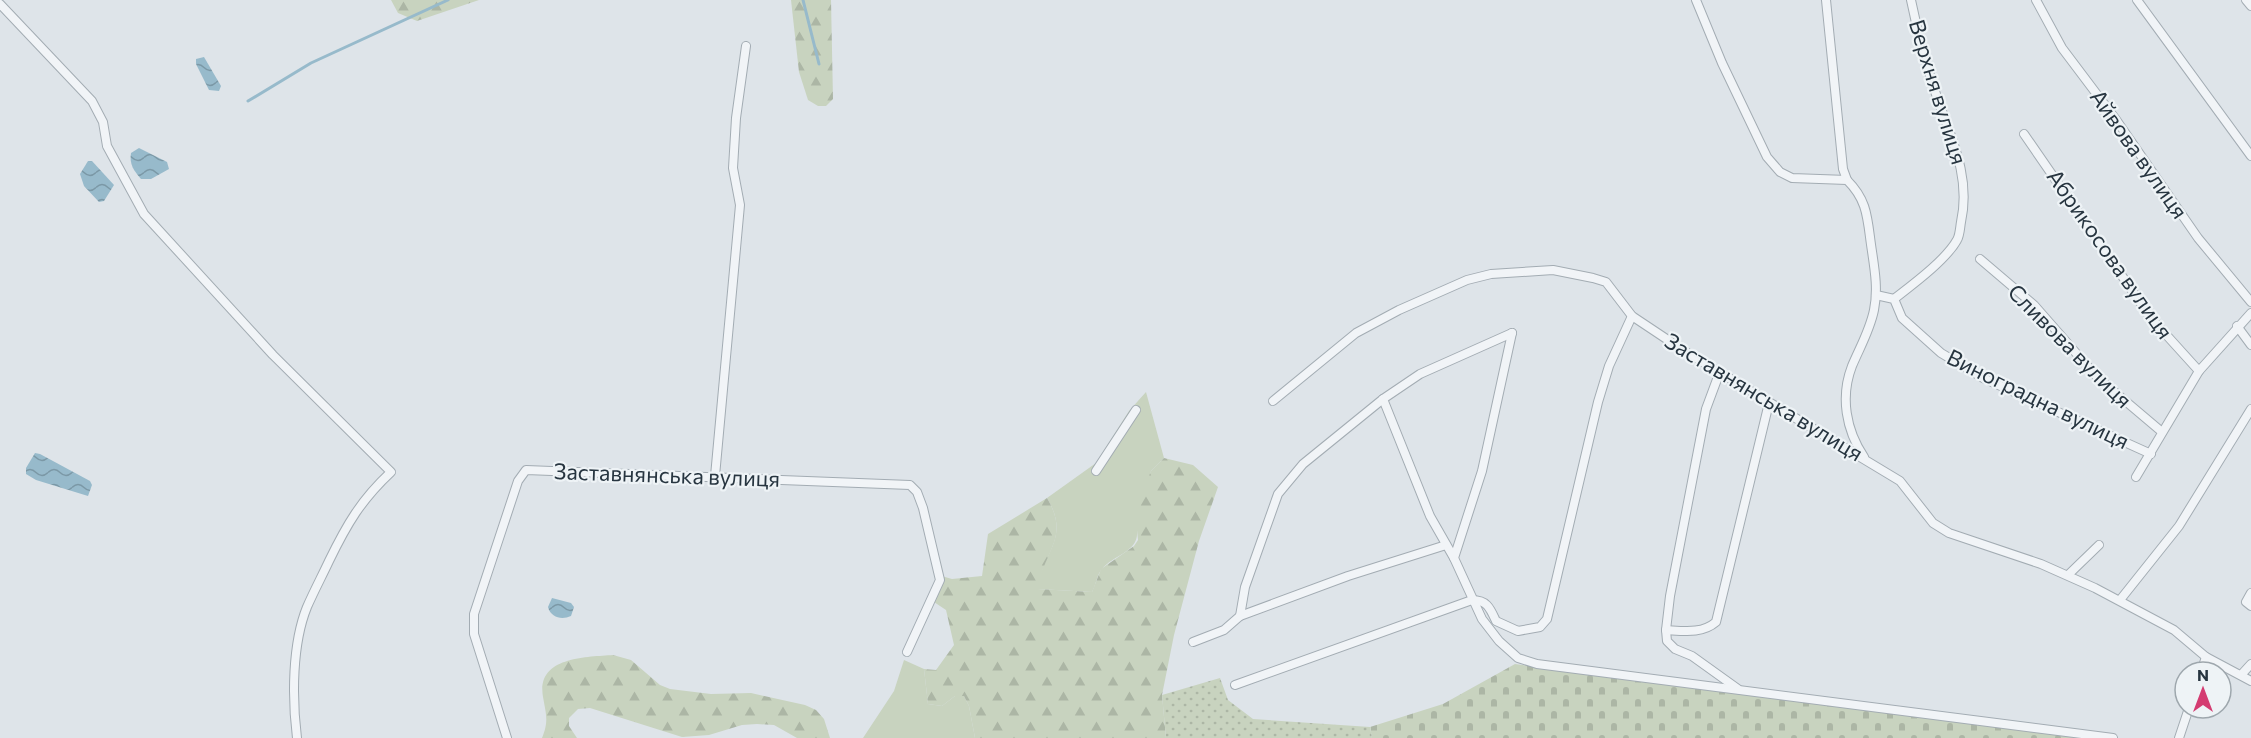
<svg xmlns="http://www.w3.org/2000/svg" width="2251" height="738" font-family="Commissioner,sans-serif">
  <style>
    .green { fill: #c8d3bf }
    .forest { fill: url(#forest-firs) }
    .cemetery { fill: url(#cemetery-stones) }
    .garden { fill: url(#garden-dots) }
    .water { fill: url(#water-waves) }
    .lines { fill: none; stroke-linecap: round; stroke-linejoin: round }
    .stream { stroke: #97bacb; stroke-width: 3 }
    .minor-casing { stroke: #a3acb3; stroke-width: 10 }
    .minor { stroke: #f1f4f7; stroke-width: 8 }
    .labels { text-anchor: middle; stroke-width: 4.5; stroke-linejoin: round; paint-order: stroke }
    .street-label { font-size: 22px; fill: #273540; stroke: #eef3f6 }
  </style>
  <defs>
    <pattern id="forest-firs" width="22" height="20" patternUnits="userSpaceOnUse" patternTransform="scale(1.5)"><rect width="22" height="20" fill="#c8d3bf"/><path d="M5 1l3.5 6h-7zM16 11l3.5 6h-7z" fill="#acb6a5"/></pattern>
    <pattern id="cemetery-stones" width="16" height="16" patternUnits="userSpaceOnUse" patternTransform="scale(1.5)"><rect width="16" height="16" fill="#c8d3bf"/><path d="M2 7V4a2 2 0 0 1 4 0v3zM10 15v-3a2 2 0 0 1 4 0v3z" fill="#acb6a5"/></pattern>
    <pattern id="garden-dots" width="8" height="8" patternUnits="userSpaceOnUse" patternTransform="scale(1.5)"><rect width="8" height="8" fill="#c8d3bf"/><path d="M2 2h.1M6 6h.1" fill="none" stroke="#acb6a5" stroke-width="1.8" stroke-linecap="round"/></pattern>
    <pattern id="water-waves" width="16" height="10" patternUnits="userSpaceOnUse" patternTransform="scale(1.5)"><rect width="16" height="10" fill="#97bacb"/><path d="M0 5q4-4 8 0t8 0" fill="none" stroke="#7b98a6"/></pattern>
  </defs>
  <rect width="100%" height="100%" fill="#dee4e9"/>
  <g class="green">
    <path d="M1146,392L1164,458L1151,471L1137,531C1139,552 1113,555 1102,569C1097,574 1096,585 1092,592L1037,589C1043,551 1071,538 1047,498L1096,463L1129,411Z"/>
    <polygon points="904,660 924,669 928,704 942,706 955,696 964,696 969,706 975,738 863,738 894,691"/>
  </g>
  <g class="forest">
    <polygon points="391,0 479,0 417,21 398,13"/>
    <polygon points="791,0 831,0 833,99 826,106 818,106 808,100 799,72"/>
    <path d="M1164,458L1193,465L1218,487L1199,541L1174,635L1162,695L1166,738H975L969,706L964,696H955L942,706L928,704L924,669L936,670L954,645L946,610L928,598L938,575L952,579L982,576L988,534L1047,498C1071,538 1043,551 1038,589L1092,592L1101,569L1134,546L1138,540L1135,511L1151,471Z"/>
    <path d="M613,655L631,660L660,685L670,689L711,694L751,693L805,705L816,710L824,719L830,738H797L774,725L757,724L742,725L709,735L682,737L590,708L578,709L569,718V726L577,738H542C549,721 546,714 543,697C536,657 585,657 613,655Z"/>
  </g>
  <polygon class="cemetery" points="1515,664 2093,738 1372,738 1370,727 1443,704"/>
  <polygon class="garden" points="1220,678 1228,700 1253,719 1370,727 1372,738 1166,738 1162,695"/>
  <g class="water">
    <polygon points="204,57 221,86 219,91 209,90 196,64 196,59"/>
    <path d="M139,148L167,162L169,169L151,179H141C134,171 129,164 131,153Z"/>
    <polygon points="88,161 92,161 114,185 104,201 99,202 84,186 80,174"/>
    <polygon points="35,453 40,454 90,481 92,485 88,496 36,480 26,474 26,468"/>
    <path d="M552,598L571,603L574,607L571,616C562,620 551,618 548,607Z"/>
  </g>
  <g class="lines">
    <g class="stream">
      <polyline points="803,0 819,64"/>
      <polyline points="248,101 311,63 448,0"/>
    </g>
    <defs>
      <g id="minor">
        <path d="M1696,0L1722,63L1767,157L1780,172L1792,178L1847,180C1865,198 1867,213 1870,237C1873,262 1879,285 1874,310C1870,330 1860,347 1852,366C1840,397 1846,430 1864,457"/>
        <polyline points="1826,0 1843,169 1847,180"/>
        <polyline points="2036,0 2062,48 2117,121 2198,238 2251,302"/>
        <polyline points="2137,0 2251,156"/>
        <polyline points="2246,0 2251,6"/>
        <path d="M0,4L92,101L103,122L107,146L144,214L273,355L391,472C361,500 347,524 329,561C322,576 314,591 307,607C292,644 292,698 297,738"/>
        <polyline points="2024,134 2151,318 2199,371"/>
        <polyline points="1980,259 2034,305 2097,377 2162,432"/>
        <polyline points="1876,295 1894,299 1902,318 1941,353 1983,378 2151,454"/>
        <path d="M1894,299C1912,285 1946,260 1957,240C1960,235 1960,227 1961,222C1972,172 1947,131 1933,85C1924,57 1917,29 1911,0"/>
        <polyline points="2237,326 2251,345"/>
        <polyline points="1512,333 1482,471 1454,558 1482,619 1499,641 1518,658 1537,664 2113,738"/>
        <polyline points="1719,374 1706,409 1670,596 1666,630 1667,641 1675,649 1692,656 1738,689"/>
        <polyline points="1383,399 1430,516 1454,558"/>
        <polyline points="1273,401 1356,333 1399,310 1467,280 1491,274 1553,270 1593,278 1606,282 1632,316 1686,352 1900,481 1933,523 1949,533 2041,564 2095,588 2174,630 2206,657 2251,681"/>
        <polyline points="1096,471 1136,410"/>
        <polyline points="715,476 740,205 733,168 736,118 746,46"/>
        <polyline points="2136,477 2199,371 2251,313"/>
        <polyline points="2068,575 2099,545"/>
        <polyline points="2251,593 2246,602 2251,606"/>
        <polyline points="2120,600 2179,526 2251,409"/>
        <polyline points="1240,616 1348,576 1446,545"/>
        <path d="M1666,630C1684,631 1702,634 1716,622L1769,403"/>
        <polyline points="1193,642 1224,630 1240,616 1245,587 1278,494 1303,464 1383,399 1420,374 1512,333"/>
        <polyline points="2201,672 2206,657"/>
        <polyline points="2241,675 2251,664"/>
        <path d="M1235,685L1472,600C1487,600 1490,608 1496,621L1518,631L1540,627L1547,619L1598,402L1609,366L1632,316"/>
        <polyline points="507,738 474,634 474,614 518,481 526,470 910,485 917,492 923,508 940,580 907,652"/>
        <polyline points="2179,738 2189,708"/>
      </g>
    </defs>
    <use href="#minor" class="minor-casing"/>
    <use href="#minor" class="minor"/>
  </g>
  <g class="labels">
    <g class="street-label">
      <text transform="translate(1938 92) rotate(73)" y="8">Верхня вулиця</text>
      <text transform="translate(2139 154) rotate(55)" y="8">Айвова вулиця</text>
      <text transform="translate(2110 254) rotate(55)" y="8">Абрикосова вулиця</text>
      <text transform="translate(2070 346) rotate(45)" y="8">Сливова вулиця</text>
      <text transform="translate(1764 397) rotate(31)" y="8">Заставнянська вулиця</text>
      <text transform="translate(2038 399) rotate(26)" y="8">Виноградна вулиця</text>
      <text transform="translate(667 475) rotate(2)" y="8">Заставнянська вулиця</text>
    </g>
  </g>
  <g transform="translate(2203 690)"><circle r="28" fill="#eef3f6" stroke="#9ea7ad" stroke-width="1.5"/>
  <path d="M0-4.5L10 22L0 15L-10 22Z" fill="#d43c71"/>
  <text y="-9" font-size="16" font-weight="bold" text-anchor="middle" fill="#273540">N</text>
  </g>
</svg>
